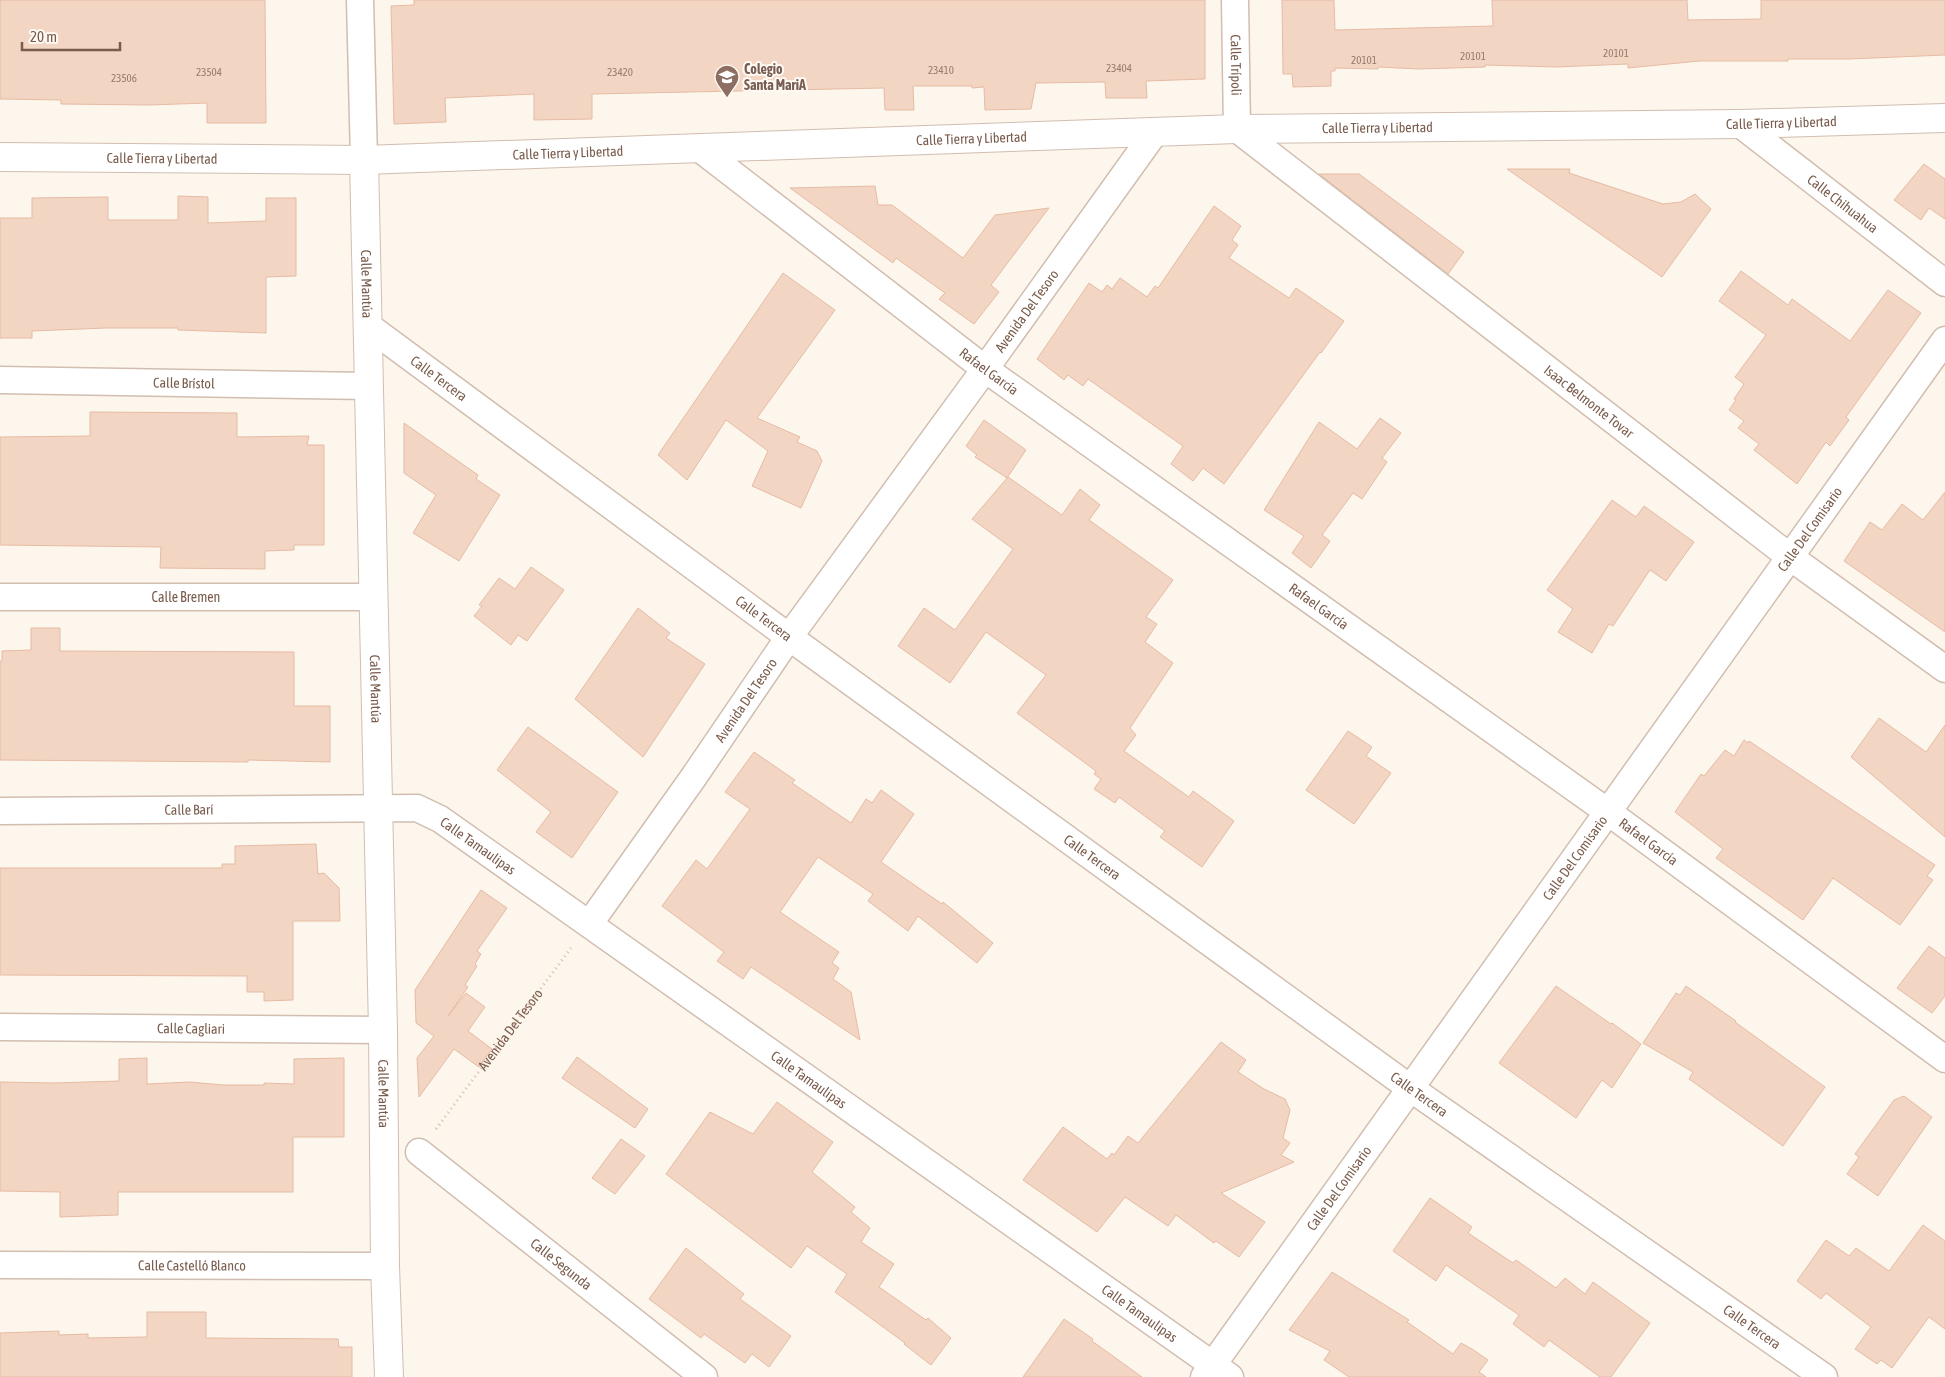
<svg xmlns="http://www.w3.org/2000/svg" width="1945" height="1377" font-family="'Asap Condensed',sans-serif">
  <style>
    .building { fill: #f3d5c3; stroke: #e6bba3 }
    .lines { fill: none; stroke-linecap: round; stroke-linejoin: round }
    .minor-casing { stroke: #d1beb0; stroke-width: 29 }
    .tertiary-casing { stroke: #d1beb0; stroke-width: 30 }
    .path { stroke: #d9b8a5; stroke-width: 3; stroke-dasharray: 1 4; stroke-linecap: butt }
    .minor { stroke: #fff; stroke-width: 26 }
    .tertiary { stroke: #fff; stroke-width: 28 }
    .labels { text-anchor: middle; stroke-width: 4; stroke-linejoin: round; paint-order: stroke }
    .number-label { font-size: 11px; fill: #987a6a }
    .street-label { font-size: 14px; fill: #7a5c4d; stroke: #fffaf3 }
    .education-label { font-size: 14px; font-weight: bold; fill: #785e54; stroke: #fffaf3; text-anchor: start }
  </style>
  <rect width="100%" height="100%" fill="#fdf6ec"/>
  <g class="building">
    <polygon points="0,0 265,0 266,123 207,123 207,103 149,105 61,104 61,100 0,99"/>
    <polygon points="414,0 1205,0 1205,79 1146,81 1147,98 1106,98 1105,82 1036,83 1031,109 985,110 984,87 972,88 972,86 913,86 914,110 885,110 884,88 592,94 592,119 534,120 534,94 445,98 446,122 394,124 391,6 414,5"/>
    <polygon points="1282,0 1334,0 1335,30 1493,26 1492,0 1687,0 1688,20 1761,19 1761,0 1945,0 1945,55 1849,59 1788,59 1788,61 1699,61 1628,68 1628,64 1556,67 1485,65 1485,67 1419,69 1378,67 1378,69 1335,68 1335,71 1331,71 1331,86 1293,87 1292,74 1283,74"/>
    <polygon points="1924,164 1945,179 1945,219 1929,208 1921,220 1894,200"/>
    <polygon points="1507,169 1570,169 1569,173 1663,204 1681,202 1695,194 1711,209 1662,277"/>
    <polygon points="1319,174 1359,174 1464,252 1448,274"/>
    <polygon points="875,186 878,205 892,205 963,258 995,215 1049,208 991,285 999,292 974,324 939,299 945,293 896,258 893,263 790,188"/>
    <polygon points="178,196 208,197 208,223 266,221 266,198 296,198 296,276 266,277 266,333 178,330 178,328 106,328 32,331 32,338 0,338 0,218 32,218 32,198 108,197 108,220 178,220"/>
    <polygon points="1214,206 1241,226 1232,240 1238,245 1229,258 1289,298 1296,288 1344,321 1321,353 1320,352 1224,484 1203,468 1193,481 1171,464 1183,446 1088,379 1083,386 1068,375 1064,380 1037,359 1089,283 1102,292 1107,285 1112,289 1120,278 1147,297 1155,286 1158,288"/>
    <polygon points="1741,271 1788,305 1792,299 1850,341 1888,290 1921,313 1846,417 1849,420 1830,446 1826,442 1797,484 1754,450 1759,444 1738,428 1744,421 1729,410 1736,400 1734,399 1744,384 1735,377 1766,335 1719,301"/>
    <polygon points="783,273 835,310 757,418 800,437 797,442 817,451 822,461 801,508 752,486 768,451 726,420 687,480 658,455"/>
    <polygon points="90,412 237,413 237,437 309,436 307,445 324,445 324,545 294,545 294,550 265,551 265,569 160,568 161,547 0,545 0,437 90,436"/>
    <polygon points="1380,418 1401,433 1382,458 1387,462 1362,499 1353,493 1322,535 1330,541 1311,568 1292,553 1304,536 1264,510 1319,422 1357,449"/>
    <polygon points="984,420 1026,450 1007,478 975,457 977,455 966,446"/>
    <polygon points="404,423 478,475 476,479 500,495 459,561 413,533 436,495 404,473"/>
    <polygon points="1008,477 1062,515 1080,489 1100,505 1089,520 1173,580 1146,617 1157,624 1145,642 1173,663 1130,728 1136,735 1124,751 1189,797 1193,791 1234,821 1202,867 1160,837 1165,831 1119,797 1115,803 1094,789 1101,779 1094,774 1096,771 1017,713 1046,675 986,632 950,683 898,646 924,608 955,630 1013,549 972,519"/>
    <polygon points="1945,492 1945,632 1844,561 1870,522 1882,530 1902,504 1923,520"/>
    <polygon points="1612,500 1636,517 1644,506 1694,542 1666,581 1650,570 1613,626 1609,624 1592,653 1558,632 1573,609 1547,590"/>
    <polygon points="531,567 564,590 527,641 518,635 511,645 474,616 482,606 479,605 499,578 515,589"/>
    <polygon points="638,608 670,633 666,638 705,664 643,757 575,699"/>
    <polygon points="31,628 60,628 60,651 294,652 294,706 330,706 330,762 248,760 248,762 0,760 0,661 2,661 2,651 31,650"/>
    <polygon points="1879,718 1926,752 1945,725 1945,837 1851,757"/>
    <polygon points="528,727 618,792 572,858 536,832 551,812 497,770"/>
    <polygon points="1348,731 1372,747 1366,756 1391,773 1354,824 1306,790"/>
    <polygon points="1744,740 1748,743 1749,741 1935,865 1927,876 1933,880 1900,925 1833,878 1803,920 1716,858 1723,849 1675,812 1701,774 1704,776 1725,750 1734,756"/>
    <polygon points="754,752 795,780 792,783 851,823 866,799 872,803 881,790 914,814 881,862 942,904 943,902 993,943 977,963 918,916 908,931 868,901 873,894 818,857 780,912 839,952 832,963 839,968 833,979 851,992 860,1040 751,967 743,979 717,961 724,952 662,906 696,860 707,869 750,809 725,792"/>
    <polygon points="316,844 318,874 324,873 339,888 340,921 293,921 293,1000 264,1001 264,992 247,992 247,976 0,975 0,868 222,868 222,864 235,864 235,846"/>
    <polygon points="481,890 507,908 477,951 481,954 475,964 477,966 465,985 468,987 448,1016 466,993 485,1007 468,1031 492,1049 479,1067 454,1049 419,1097 417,1058 434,1036 416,1023 415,990"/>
    <polygon points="1929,946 1945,958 1945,996 1932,1013 1897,988"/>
    <polygon points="1556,986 1611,1024 1612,1023 1641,1044 1612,1088 1602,1080 1576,1118 1499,1063"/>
    <polygon points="1686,986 1736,1021 1735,1022 1825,1087 1783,1146 1689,1079 1693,1072 1643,1043 1676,993 1680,995"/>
    <polygon points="1221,1042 1246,1060 1238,1072 1264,1089 1285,1099 1290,1110 1283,1138 1290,1143 1281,1155 1294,1162 1221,1193 1265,1222 1239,1257 1216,1241 1214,1243 1176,1215 1168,1226 1125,1197 1097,1232 1023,1180 1063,1127 1107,1159 1112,1153 1114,1155 1128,1136 1138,1143"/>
    <polygon points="577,1057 648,1109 635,1128 562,1078"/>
    <polygon points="147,1058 147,1084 190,1082 223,1085 264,1085 264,1083 294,1084 294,1059 344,1058 344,1137 293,1137 293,1192 118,1192 118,1215 60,1217 60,1192 0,1191 0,1082 54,1083 119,1081 119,1059"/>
    <polygon points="1904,1096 1932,1117 1878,1196 1847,1174 1859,1157 1855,1154 1894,1100"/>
    <polygon points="777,1102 833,1142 812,1172 855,1207 851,1212 870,1228 861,1242 894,1264 879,1287 926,1320 928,1318 951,1338 931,1365 904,1344 905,1343 835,1292 847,1274 807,1246 791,1268 666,1174 710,1112 753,1134"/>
    <polygon points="621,1139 645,1156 615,1194 592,1178"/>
    <polygon points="1430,1198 1472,1227 1468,1233 1513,1263 1516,1260 1556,1288 1565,1278 1585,1294 1593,1282 1650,1323 1611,1377 1600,1377 1549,1340 1544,1347 1513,1324 1519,1315 1446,1265 1436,1281 1393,1251"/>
    <polygon points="1923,1225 1945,1241 1945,1329 1929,1317 1892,1368 1881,1360 1877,1364 1855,1349 1871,1327 1826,1293 1821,1299 1797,1281 1826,1240 1849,1256 1856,1248 1889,1271"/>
    <polygon points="686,1248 744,1294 740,1299 791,1336 769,1367 752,1354 745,1363 704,1334 701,1338 649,1299"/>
    <polygon points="1332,1272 1409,1320 1407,1322 1453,1354 1461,1343 1472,1349 1488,1360 1479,1372 1486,1377 1349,1377 1324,1360 1330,1351 1289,1330"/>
    <polygon points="147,1312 206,1312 206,1338 338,1339 339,1347 352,1347 352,1377 0,1377 0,1333 59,1331 59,1335 88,1334 88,1338 147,1337"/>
    <polygon points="1064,1319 1093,1339 1092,1341 1142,1377 1023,1377"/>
  </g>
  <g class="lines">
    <defs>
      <g id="minor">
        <polyline points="360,0 364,160"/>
        <path id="s2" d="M1235,0L1237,129L1790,557L1945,669"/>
        <path id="s3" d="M1740,124L1945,283"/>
        <path id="s4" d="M699,148L985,369L1608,812L1945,1059"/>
        <path id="s5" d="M368,326L789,637L1410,1088L1824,1377"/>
        <path id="s6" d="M0,380L368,386"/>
        <path id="s7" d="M0,597H373"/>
        <path id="s8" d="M0,811L417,808L440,819L1230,1377"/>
        <path id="s9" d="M590,923L693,778L789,637L985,369L1155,132"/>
        <path id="s10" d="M0,1027L383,1030"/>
        <path id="s11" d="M419,1152L704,1377"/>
        <path id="s12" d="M0,1265L385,1266"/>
        <path id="s13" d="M1204,1377L1945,340"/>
      </g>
      <g id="tertiary">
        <path id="s14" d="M0,157L364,160L1237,129L1740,124L1945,118"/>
        <path id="s15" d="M364,160L383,1030L385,1266L389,1377"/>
      </g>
    </defs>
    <use href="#minor" class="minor-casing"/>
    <use href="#tertiary" class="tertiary-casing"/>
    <path class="path" id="s1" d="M436,1129L571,948"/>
    <use href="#minor" class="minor"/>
    <use href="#tertiary" class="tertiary"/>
  </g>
  <defs>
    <symbol id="school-pin" viewBox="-11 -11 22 30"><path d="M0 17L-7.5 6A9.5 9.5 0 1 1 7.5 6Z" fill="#8d6e63" stroke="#fffaf3"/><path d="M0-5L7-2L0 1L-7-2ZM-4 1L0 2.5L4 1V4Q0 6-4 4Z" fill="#fff"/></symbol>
  </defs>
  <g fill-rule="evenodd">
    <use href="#school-pin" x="713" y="63" width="28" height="38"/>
  </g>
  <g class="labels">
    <g class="number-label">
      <text x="1616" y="57">20101</text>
      <text x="1473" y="60">20101</text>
      <text x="1364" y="64">20101</text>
      <text x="1119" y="72">23404</text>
      <text x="941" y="74">23410</text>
      <text x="209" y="76">23504</text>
      <text x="620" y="76">23420</text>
      <text x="124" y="82">23506</text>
    </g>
    <g class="street-label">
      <text dy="5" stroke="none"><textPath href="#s2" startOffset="65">Calle Trípoli</textPath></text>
      <text dy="5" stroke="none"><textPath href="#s14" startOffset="1782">Calle Tierra y Libertad</textPath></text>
      <text dy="5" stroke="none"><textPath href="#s14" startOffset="1378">Calle Tierra y Libertad</textPath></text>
      <text dy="5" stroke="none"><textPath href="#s14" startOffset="972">Calle Tierra y Libertad</textPath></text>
      <text dy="5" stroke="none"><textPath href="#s14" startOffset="568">Calle Tierra y Libertad</textPath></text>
      <text dy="5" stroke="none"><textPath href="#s14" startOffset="162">Calle Tierra y Libertad</textPath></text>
      <text dy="5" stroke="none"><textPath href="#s3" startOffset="130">Calle Chihuahua</textPath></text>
      <text dy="5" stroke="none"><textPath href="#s15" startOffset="124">Calle Mantúa</textPath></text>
      <text dy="5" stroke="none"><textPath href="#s9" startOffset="752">Avenida Del Tesoro</textPath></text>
      <text dy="5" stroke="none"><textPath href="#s4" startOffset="366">Rafael García</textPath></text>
      <text dy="5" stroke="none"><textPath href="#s5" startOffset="88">Calle Tercera</textPath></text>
      <text dy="5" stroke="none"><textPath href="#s6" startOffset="184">Calle Brístol</textPath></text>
      <text dy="5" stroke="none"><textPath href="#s2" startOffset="574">Isaac Belmonte Tovar</textPath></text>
      <text dy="5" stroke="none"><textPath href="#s13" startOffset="1042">Calle Del Comisario</textPath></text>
      <text dy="5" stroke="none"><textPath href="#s7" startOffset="186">Calle Bremen</textPath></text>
      <text dy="5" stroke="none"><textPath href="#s4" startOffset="771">Rafael García</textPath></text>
      <text dy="5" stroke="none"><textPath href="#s5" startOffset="492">Calle Tercera</textPath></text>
      <text dy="5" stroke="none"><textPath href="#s15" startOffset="529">Calle Mantúa</textPath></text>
      <text dy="5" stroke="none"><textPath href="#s9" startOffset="272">Avenida Del Tesoro</textPath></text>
      <text dy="5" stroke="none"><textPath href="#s8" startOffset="189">Calle Barí</textPath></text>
      <text dy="5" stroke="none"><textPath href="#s4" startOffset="1176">Rafael García</textPath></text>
      <text dy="5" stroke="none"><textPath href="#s8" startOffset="489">Calle Tamaulipas</textPath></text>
      <text dy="5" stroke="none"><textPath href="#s5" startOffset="898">Calle Tercera</textPath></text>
      <text dy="5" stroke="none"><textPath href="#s13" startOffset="638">Calle Del Comisario</textPath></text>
      <text dy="5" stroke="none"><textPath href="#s10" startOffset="191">Calle Cagliari</textPath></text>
      <text dy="5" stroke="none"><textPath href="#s1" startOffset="124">Avenida Del Tesoro</textPath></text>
      <text dy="5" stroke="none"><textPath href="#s8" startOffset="894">Calle Tamaulipas</textPath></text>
      <text dy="5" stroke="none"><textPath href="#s15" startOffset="934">Calle Mantúa</textPath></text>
      <text dy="5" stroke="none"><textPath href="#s5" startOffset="1302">Calle Tercera</textPath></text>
      <text dy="5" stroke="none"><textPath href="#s13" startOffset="232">Calle Del Comisario</textPath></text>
      <text dy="5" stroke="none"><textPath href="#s11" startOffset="181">Calle Segunda</textPath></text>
      <text dy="5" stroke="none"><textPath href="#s12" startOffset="192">Calle Castelló Blanco</textPath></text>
      <text dy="5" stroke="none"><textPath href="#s8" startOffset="1299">Calle Tamaulipas</textPath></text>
      <text dy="5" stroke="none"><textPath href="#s5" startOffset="1708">Calle Tercera</textPath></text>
    </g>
    <g class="education-label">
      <text x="744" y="74">Colegio<tspan x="744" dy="16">Santa MariA</tspan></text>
    </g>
  </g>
  <path d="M22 42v8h98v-8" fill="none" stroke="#7a5c4d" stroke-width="2.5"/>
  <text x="30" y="42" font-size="15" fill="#7a5c4d" stroke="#fffaf3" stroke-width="4" paint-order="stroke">20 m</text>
</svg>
